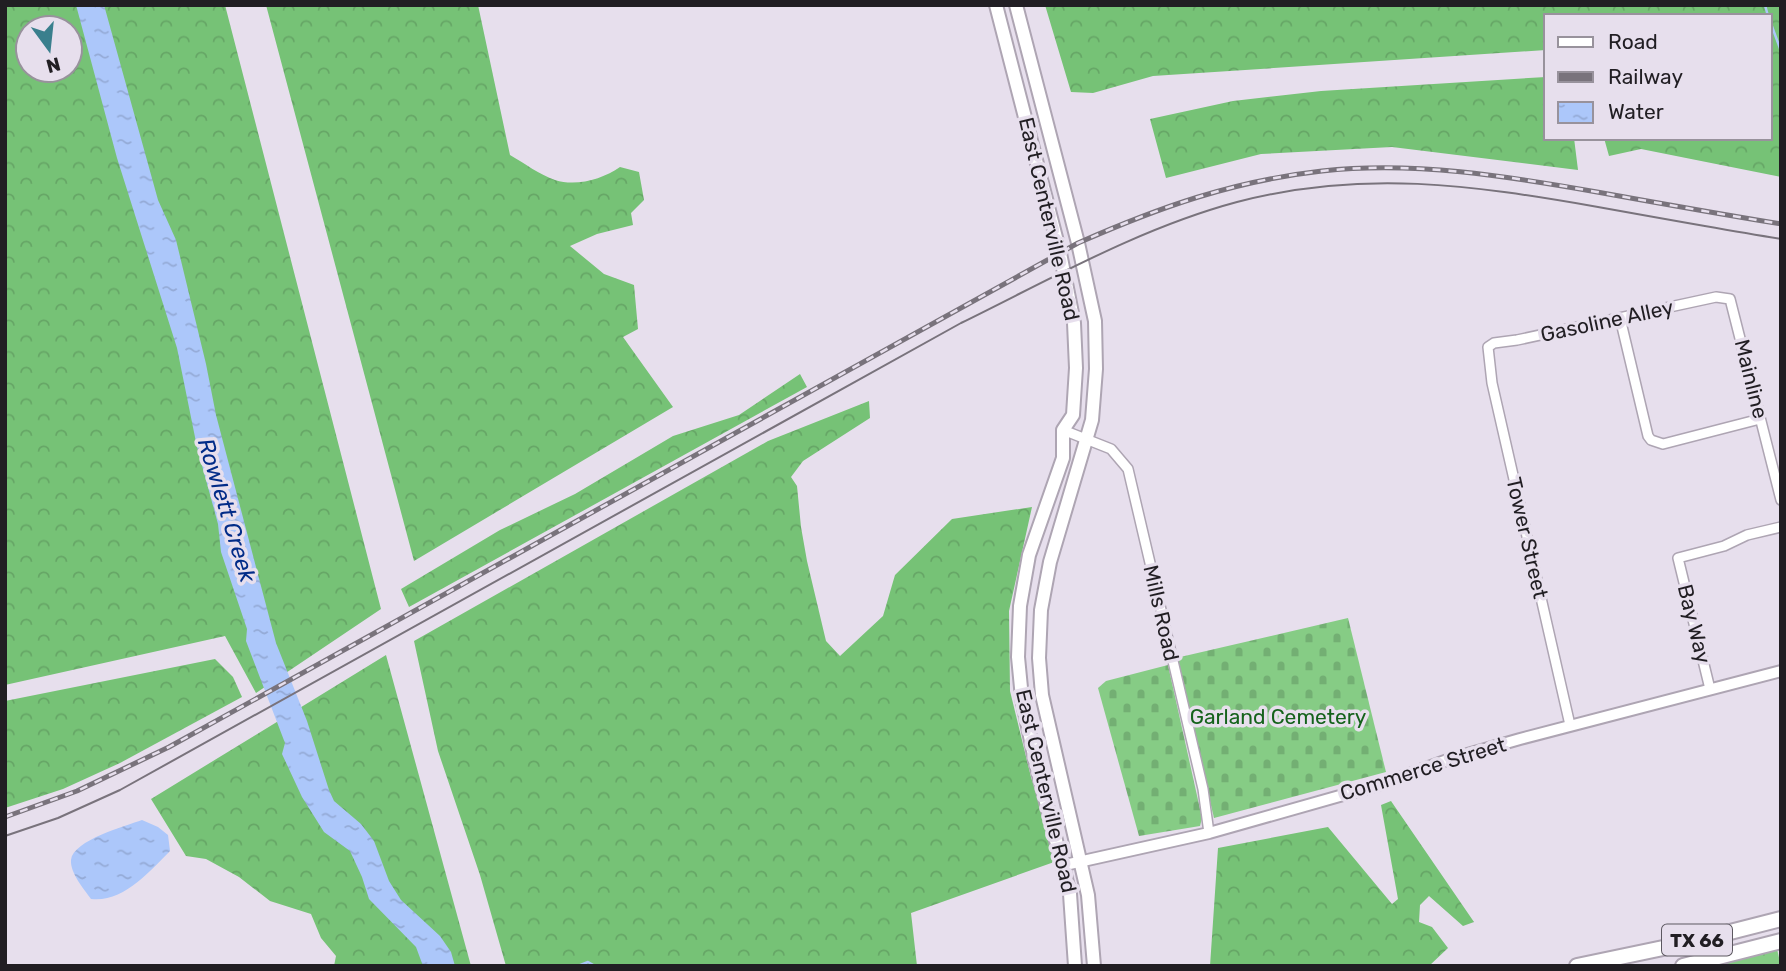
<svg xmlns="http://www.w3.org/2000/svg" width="1786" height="971" font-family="Rubik,sans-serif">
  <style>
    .forest { fill: url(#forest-crowns); fill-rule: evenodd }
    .cemetery { fill: url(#cemetery-stones) }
    .park { fill: url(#park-crowns) }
    .water { fill: url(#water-ripples) }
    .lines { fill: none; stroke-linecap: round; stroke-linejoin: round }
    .stream { stroke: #acc7fa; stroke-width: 2.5 }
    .minor-casing { stroke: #aea5b3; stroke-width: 12 }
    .tertiary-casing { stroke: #aea5b3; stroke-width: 14 }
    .secondary-casing { stroke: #aea5b3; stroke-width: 16 }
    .primary-casing { stroke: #aea5b3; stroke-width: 18 }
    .minor { stroke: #fff; stroke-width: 9 }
    .tertiary { stroke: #fff; stroke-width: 10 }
    .secondary { stroke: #fff; stroke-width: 12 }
    .primary { stroke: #fff; stroke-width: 14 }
    .tram { stroke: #79737c; stroke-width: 2 }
    .rail-casing { stroke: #79737c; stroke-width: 5 }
    .rail { stroke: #e7dfed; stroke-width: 2.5; stroke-dasharray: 8; stroke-linecap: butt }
    .labels { text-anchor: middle; stroke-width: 7; stroke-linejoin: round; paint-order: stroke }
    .shield { fill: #e7dfed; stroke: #5c5860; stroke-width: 2 }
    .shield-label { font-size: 19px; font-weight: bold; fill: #211e23 }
    .street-label { font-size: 21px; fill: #211e23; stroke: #e7dfed }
    .park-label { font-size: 21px; fill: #14621b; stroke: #e7dfed }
    .water-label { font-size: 23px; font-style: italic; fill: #022c88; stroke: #e7dfed }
  </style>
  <defs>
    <pattern id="forest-crowns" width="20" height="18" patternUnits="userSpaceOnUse" patternTransform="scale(1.75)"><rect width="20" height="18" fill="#76c276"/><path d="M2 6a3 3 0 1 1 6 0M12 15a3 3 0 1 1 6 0" fill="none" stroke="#66a666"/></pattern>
    <pattern id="cemetery-stones" width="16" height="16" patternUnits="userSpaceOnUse" patternTransform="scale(1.75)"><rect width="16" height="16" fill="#86cc85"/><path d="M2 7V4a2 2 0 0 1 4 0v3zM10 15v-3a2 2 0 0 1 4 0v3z" fill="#73af73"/></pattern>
    <pattern id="park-crowns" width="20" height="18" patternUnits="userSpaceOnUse" patternTransform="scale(1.75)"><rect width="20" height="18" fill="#86cc85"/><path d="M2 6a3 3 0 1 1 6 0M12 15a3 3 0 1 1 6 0" fill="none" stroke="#73af73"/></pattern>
    <pattern id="water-ripples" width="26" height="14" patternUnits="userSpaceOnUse" patternTransform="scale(1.75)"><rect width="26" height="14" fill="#acc7fa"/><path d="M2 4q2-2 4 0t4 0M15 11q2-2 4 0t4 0" fill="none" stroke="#94aad6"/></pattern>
  </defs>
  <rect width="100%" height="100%" fill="#e7dfed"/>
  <g class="forest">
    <path d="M5,5H225L381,609L256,693L225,636L5,685ZM28,28H70V70H28Z"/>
    <path d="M266,5H478L510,155C524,163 540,175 555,180C576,187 603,179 620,167L639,172L644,200L631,213L633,225L597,234L570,246L604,274L634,285L638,329L623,337L673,407L414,561Z"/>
    <polygon points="1045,5 1781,5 1781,177 1641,149 1609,156 1604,138 1770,138 1770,16 1546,16 1546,50 1153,76 1093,93 1071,92"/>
    <polygon points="1546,77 1546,138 1574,138 1578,170 1392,147 1261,154 1166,178 1150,119 1233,101 1321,91"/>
    <polygon points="800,374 807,387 409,607 401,589 500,530 575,494 673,436 739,415"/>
    <polygon points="869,401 870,418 803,461 791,477 797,486 801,527 807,561 826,641 840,656 883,616 895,575 952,519 1032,507 1009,611 1010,691 1031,777 1057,861 911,913 917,966 506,966 480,875 438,751 414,641 768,441"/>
    <polygon points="386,655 471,966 334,966 336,956 321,938 311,914 270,901 239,877 206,859 186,856 151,799"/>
    <polygon points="215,659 233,677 242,697 120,763 63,789 5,808 5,701"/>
    <polygon points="1391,801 1474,922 1463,926 1429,896 1420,905 1419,922 1432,927 1448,948 1429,966 1210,966 1218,848 1328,827 1392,904 1398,899 1381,805"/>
  </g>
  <g class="cemetery">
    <polygon points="1348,618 1386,772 1214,818 1176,658"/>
    <polygon points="1168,665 1202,818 1200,826 1139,836 1098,688 1106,681"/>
  </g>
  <polygon class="park" points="1777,949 1781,966 1709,966"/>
  <g class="water">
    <polygon points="76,5 104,5 158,200 176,240 206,364 216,415 276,643 307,721 329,790 334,801 361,824 374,841 389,881 401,900 440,936 451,952 455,966 423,966 416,947 369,899 362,877 350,851 324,832 302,797 282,754 285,743 246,641 247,629 221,552 218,524 197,447 177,348 117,158"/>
    <path d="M142,820L158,827L168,835L170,851C150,871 123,903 91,899C84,889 70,873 71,860C73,840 126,826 142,820Z"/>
  </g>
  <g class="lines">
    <g class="stream">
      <polyline points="1765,5 1768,16"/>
      <polyline points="1770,21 1781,51"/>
      <polyline points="578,966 588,962 595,966"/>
    </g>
    <defs>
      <g id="minor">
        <polyline points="1620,318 1648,436 1651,440 1663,444 1760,419"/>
        <polyline points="1063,430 1111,449 1128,469 1203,789 1209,833"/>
        <polyline points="1710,689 1678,558 1724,546 1747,535 1781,527"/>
        <polyline points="1570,725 1492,383 1488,347 1494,343 1517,340 1716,297 1730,299 1781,500"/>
      </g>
      <polyline id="tertiary" points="1065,865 1209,833 1382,784 1450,759 1520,739 1781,671"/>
      <g id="secondary">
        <polyline points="996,5 1060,253 1074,323 1076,368 1073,415 1063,430 1063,458 1029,555 1020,606 1018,657 1022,698 1035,760 1070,894 1075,966"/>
        <polyline points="1016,5 1078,243 1095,321 1096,369 1092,420 1050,562 1041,610 1039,658 1042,695 1088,895 1094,966"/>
      </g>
      <g id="primary">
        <polyline points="1577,966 1687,943 1781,919"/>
        <polyline points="1683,966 1781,941"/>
      </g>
    </defs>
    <use href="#minor" class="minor-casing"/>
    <use href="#tertiary" class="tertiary-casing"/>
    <use href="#secondary" class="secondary-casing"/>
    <use href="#primary" class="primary-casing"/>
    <use href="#minor" class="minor"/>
    <use href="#tertiary" class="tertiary"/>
    <use href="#secondary" class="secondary"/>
    <use href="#primary" class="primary"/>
    <path class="tram" d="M5,836L58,818L120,790L961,323C1051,279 1140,228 1237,202C1363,169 1472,185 1598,207C1659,218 1720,229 1781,239"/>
    <defs>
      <path id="rail" d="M5,817L77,791L169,747L1078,243C1160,207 1233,181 1322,171C1415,161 1506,176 1597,192C1658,203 1720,214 1781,224"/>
    </defs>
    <use href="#rail" class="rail-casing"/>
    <use href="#rail" class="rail"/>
  </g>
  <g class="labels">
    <rect class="shield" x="1662" y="924.5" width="70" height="31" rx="5"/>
    <g class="shield-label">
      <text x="1697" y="947">TX 66</text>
    </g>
    <g class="street-label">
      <text transform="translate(1049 219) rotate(77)" y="7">East Centerville Road</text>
      <text transform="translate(1607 321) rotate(-12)" y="7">Gasoline Alley</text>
      <text transform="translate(1751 379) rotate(76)" y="7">Mainline</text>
      <text transform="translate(1527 538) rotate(77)" y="7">Tower Street</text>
      <text transform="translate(1161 613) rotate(77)" y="7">Mills Road</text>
      <text transform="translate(1694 624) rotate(76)" y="7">Bay Way</text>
      <text transform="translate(1423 769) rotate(-17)" y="7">Commerce Street</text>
      <text transform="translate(1046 791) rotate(77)" y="7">East Centerville Road</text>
    </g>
    <g class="park-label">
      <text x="1278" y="724">Garland Cemetery</text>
    </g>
    <g class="water-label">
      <text transform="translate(227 510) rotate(73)" y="8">Rowlett Creek</text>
    </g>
  </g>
  <rect width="1786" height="971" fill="none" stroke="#211e23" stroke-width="14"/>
  <rect x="1544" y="14" width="228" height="126" fill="#e7dfed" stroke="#98929c" stroke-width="2"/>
  <rect x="1558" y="37" width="35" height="10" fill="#ffffff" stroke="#98929c" stroke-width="2"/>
  <text x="1608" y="49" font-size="21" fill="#211e23">Road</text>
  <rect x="1558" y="72" width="35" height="10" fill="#79737c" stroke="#98929c" stroke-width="2"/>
  <text x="1608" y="84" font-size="21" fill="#211e23">Railway</text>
  <rect x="1558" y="102" width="35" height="21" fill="url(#water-ripples)" stroke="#98929c" stroke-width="2"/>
  <text x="1608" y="119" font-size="21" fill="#211e23">Water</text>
  <g transform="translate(49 49) rotate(165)"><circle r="33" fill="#e7dfed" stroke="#98929c" stroke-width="2"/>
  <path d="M0-5L12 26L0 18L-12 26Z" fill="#3a7f8d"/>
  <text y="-10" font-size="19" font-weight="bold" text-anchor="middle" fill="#211e23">N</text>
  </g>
</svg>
